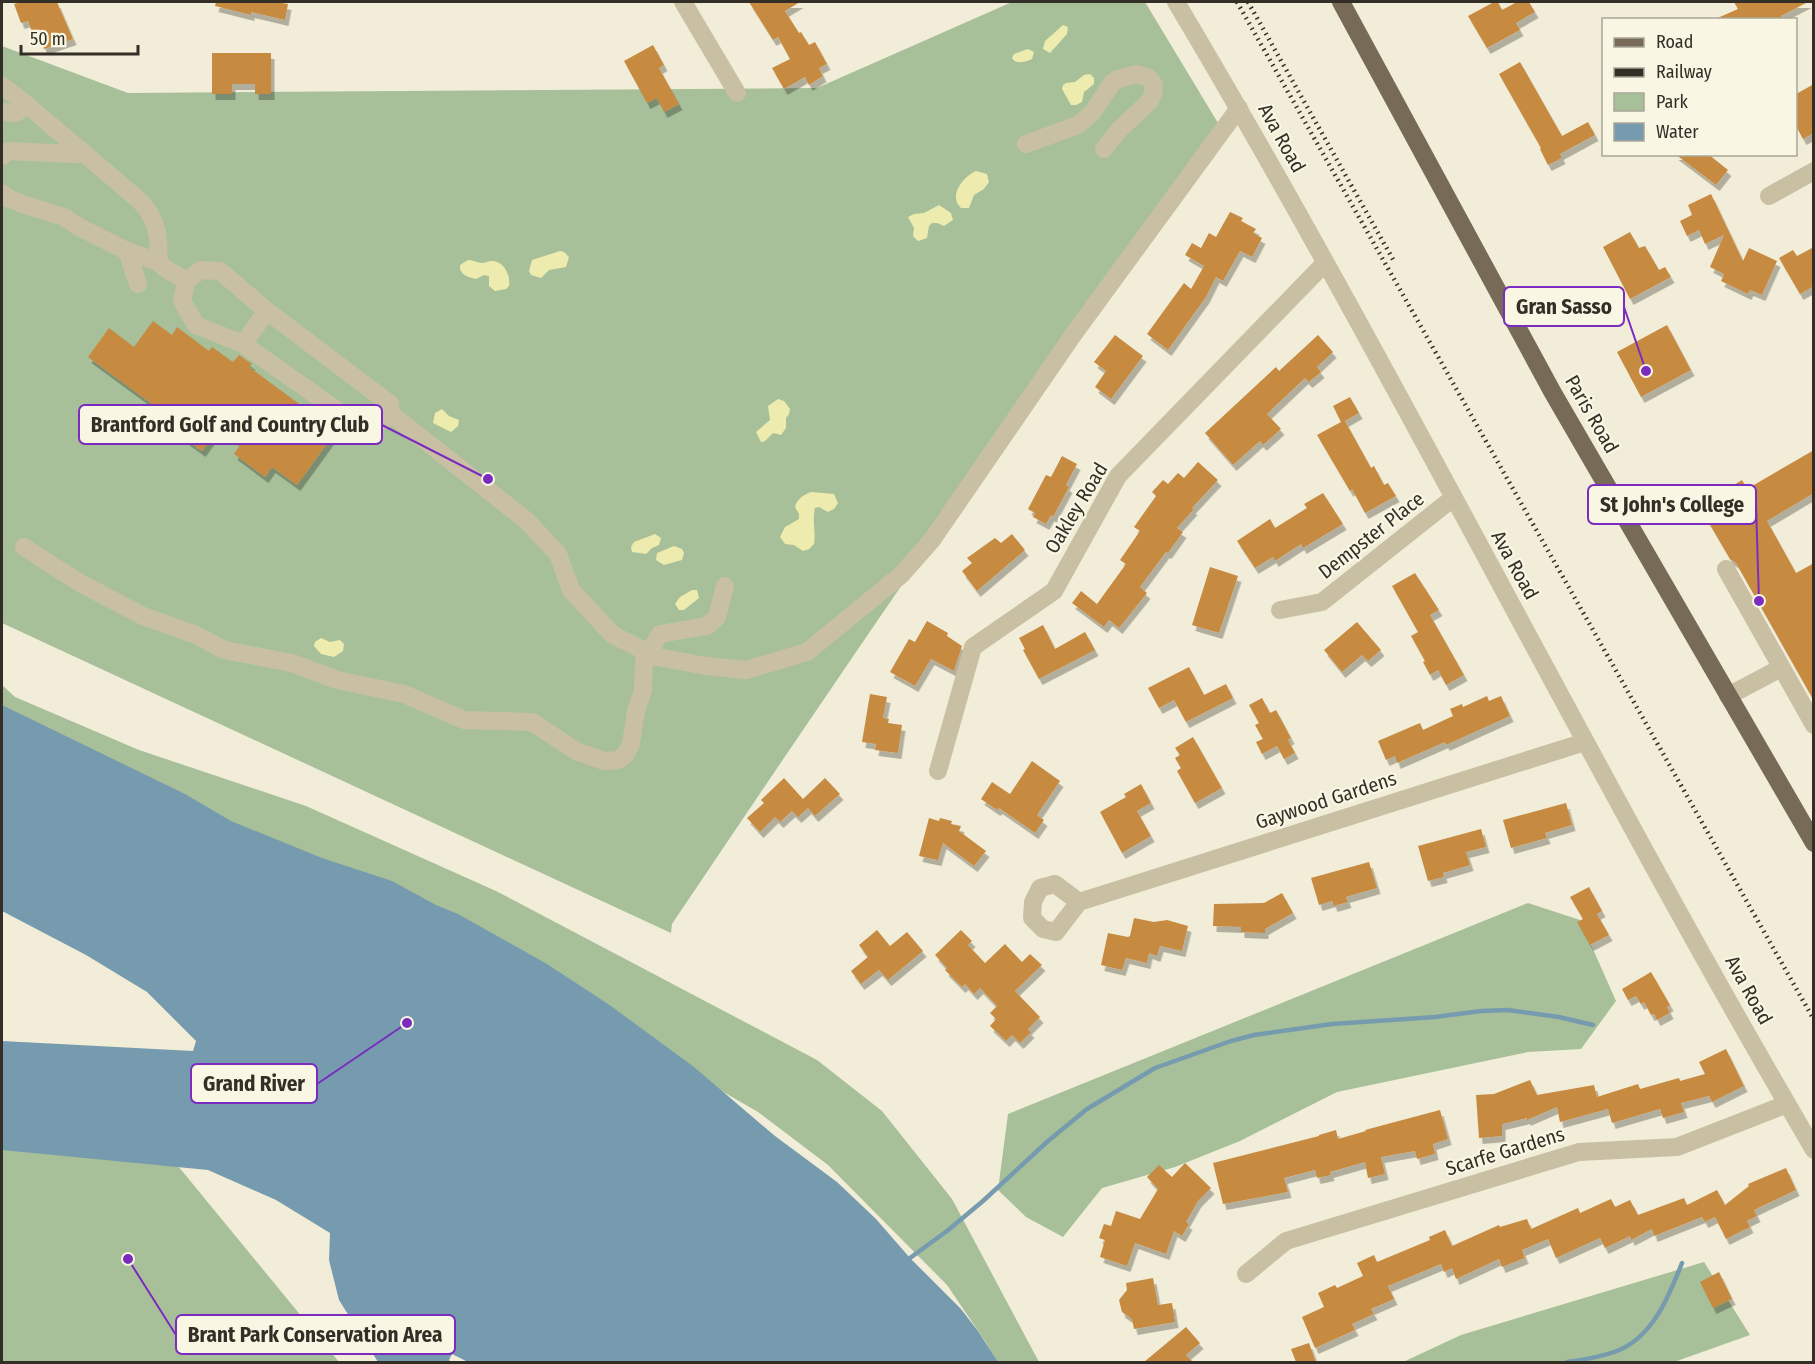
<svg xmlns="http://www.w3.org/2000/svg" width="1815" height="1364" font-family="'Fira Sans Condensed',sans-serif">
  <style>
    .green { fill: #a7c099 }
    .sand { fill: #edebae }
    .water { fill: #779bae }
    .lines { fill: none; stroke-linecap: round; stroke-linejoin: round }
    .stream { stroke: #779bae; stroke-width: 4.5 }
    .building { fill: #c68a41; filter: url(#shadow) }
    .minor { stroke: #c9c0a4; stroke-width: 18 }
    .major { stroke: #776b57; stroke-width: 18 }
    .rail { stroke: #342f26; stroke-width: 4.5; stroke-dasharray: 1.5 4.5; stroke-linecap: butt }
    .labels { text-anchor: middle; stroke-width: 4.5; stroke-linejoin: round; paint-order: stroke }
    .street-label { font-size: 20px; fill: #342f26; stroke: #f9f6e4 }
    .leader { fill: none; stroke: #7b2cbf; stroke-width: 2 }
    .callout-dot { fill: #7b2cbf; stroke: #f9f6e4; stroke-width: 2 }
    .callout { fill: #f9f6e4; stroke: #7b2cbf; stroke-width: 2 }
    .callout-label { font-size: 21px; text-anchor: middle; font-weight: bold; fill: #342f26 }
  </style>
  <defs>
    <filter id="shadow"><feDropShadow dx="3.5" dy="6" stdDeviation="0" flood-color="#0004"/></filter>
  </defs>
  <rect width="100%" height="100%" fill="#f1edd8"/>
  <g class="green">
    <path d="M1012,2H1145L1221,128C1034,390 852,656 672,924L671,933L2,623V46L128,93L817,88Z"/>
    <polygon points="2,685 15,697 139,750 306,806 496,891 817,1060 882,1111 952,1199 1039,1362 997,1362 985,1341 947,1285 828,1165 758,1112 539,985 2,715"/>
    <polygon points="1528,903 1580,920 1616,1001 1581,1049 1528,1052 1337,1092 1240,1141 1175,1167 1102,1188 1063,1237 1026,1217 998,1190 1008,1114"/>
    <polygon points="2,1127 169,1155 339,1362 2,1362"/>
    <polygon points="1704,1262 1750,1335 1674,1362 1403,1362 1461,1335"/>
  </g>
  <g class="sand">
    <polygon points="1063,25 1068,27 1067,34 1050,53 1043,49 1045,41"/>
    <path d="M1028,49L1034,52L1032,59C1025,62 1016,65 1012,58L1014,54Z"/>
    <polygon points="1090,74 1094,78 1094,84 1084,92 1082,102 1076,105 1071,105 1062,89 1063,85 1066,83 1075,82 1084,75"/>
    <path d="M976,171L987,174L989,182L984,189L974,195L969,208H961C948,195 963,177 976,171Z"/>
    <polygon points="939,205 951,213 953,220 944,226 937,223 932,223 929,226 927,238 918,241 913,236 914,228 908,217 914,214 924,213"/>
    <polygon points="560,251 564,252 569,257 566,267 549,270 541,278 531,275 529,271 532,260"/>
    <path d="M468,260C474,260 477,263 482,263C485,263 488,261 492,261C504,261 511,276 509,286L506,289L495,291L489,286V276L484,275L476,279C468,277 459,275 460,265Z"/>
    <polygon points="778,399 784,401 790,409 789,414 786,418 786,428 781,435 773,433 765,441 761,442 756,432 770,420 768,406"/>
    <polygon points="442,409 449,416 459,420 458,426 451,432 433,423 435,413"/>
    <path d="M811,492L834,494L838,503L834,509L828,512L819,507L815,508C812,520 816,532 814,544L809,549L803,551L794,545L785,544L780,537L785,527L799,519V514L795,507C797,499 803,495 811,492Z"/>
    <polygon points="655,534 661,538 659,545 652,548 646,554 632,552 631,547 634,542"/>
    <polygon points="674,546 682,549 684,553 682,560 664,565 656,560 657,553"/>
    <polygon points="692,590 697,590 699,598 684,610 679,610 675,604 680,597"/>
    <polygon points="321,638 330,642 340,640 344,644 343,651 334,657 321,654 314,646 315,642"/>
  </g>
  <polygon class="water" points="2,705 185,794 231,821 322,858 392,881 436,905 458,914 547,964 611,1006 694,1067 775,1136 837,1182 876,1219 910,1258 961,1309 978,1331 998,1362 468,1362 452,1354 449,1360 451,1362 378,1362 339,1300 329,1260 330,1233 276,1200 208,1170 2,1150 2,1041 193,1051 196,1041 147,992 86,955 2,911"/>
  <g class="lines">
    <g class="stream">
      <polyline points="910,1258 947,1231 983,1201 1048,1141 1087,1109 1155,1068 1231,1041 1254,1035 1332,1024 1435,1017 1481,1011 1508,1010 1559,1017 1593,1025"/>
      <path d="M1567,1362C1583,1360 1601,1357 1617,1351C1653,1337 1669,1296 1682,1263"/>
    </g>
  </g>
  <g class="building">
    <polygon points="21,2 57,2 73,39 44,49 38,33 33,35 28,21 21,23 14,4"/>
    <polygon points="216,2 276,2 288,4 285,20 251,12 251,15 215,6"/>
    <polygon points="749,2 800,2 785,11 799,33 801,32 809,45 815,42 827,64 819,68 823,76 809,85 805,77 784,89 772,68 790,59 778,37 773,40"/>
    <polygon points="1494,2 1498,2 1502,10 1517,2 1529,2 1535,12 1516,23 1520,30 1487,48 1468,16"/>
    <polygon points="1734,2 1808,2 1781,16 1783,20 1713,20 1738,9"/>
    <polygon points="653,45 664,65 659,68 679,104 664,112 657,98 647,103 624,61"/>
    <polygon points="212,53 271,53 271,94 255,94 255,84 232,84 232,94 212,94"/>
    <polygon points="1520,62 1562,136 1588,122 1595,135 1560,154 1562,158 1548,165 1540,149 1541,148 1499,74"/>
    <polygon points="1814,84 1814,133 1803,139 1796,126 1796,94"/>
    <polygon points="1675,154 1708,154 1728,170 1716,185"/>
    <polygon points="1711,194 1743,261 1749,248 1777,261 1762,295 1750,290 1748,294 1721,281 1724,274 1710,267 1724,235 1705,244 1699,230 1687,236 1680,221 1692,215 1688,205"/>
    <polygon points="1230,212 1243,218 1241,221 1256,229 1253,233 1262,238 1252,257 1240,251 1223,281 1216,277 1206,297 1168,350 1147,334 1184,283 1191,289 1204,266 1185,255 1192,243 1201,248 1209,233 1216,237"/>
    <polygon points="1630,232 1639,248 1645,246 1659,270 1665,267 1671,277 1630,299 1603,247"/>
    <polygon points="1814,247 1814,286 1800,294 1779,258 1793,250 1797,256"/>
    <polygon points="153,321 172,335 177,327 209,351 212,347 233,362 239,355 252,364 249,367 336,431 297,485 272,467 265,477 234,454 241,444 219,428 202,451 147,411 152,404 88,357 109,328 134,347"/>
    <polygon points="1667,325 1691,370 1641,397 1617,352"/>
    <polygon points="1115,335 1143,356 1111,399 1095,387 1106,371 1094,362"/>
    <polygon points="1318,335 1333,352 1317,367 1321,372 1309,382 1305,378 1267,414 1281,429 1263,445 1260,441 1233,465 1205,433 1276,367 1279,371"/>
    <polygon points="1350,397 1359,413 1345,421 1371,468 1374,466 1384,485 1388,483 1396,496 1365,513 1352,489 1350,491 1317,435 1341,422 1333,406"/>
    <polygon points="1814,450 1814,493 1767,521 1796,573 1814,563 1814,701 1736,563 1730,559 1699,506 1742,480 1747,489"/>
    <polygon points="1062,456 1077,464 1066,485 1069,487 1053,517 1051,515 1046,524 1033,517 1035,513 1028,509 1046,475 1051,477"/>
    <polygon points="1198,462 1218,480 1192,508 1194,509 1177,528 1183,532 1168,553 1166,552 1140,587 1147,593 1119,628 1109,620 1104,627 1072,603 1081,591 1097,604 1126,564 1120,560 1140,531 1134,527 1156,496 1152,492 1163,480 1168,484 1178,473 1184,478"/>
    <polygon points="1323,493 1343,524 1303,548 1301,544 1275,561 1273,557 1255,568 1237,541 1270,519 1275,528 1307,508 1304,504"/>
    <polygon points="1012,534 1025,550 977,591 962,571 972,563 967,558 995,538 1001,543"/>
    <polygon points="1210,567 1238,576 1219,633 1192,625"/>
    <polygon points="1415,573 1439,610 1430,615 1464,675 1446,685 1438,670 1430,675 1423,662 1425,661 1411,636 1418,632 1392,586"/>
    <polygon points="927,621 948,633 947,636 962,646 954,671 931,659 915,686 890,672 909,639 915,642"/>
    <polygon points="1357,622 1381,650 1368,661 1362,655 1342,672 1324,650"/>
    <polygon points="1043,625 1055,649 1085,632 1095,650 1039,679 1023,650 1025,649 1019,638"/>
    <polygon points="1189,667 1204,695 1226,684 1233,698 1186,722 1174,700 1159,708 1148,688"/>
    <polygon points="870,694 887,697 883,718 889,719 888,723 902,725 898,753 875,750 876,744 862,742"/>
    <polygon points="1487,696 1489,701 1501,696 1510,716 1446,745 1445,742 1397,763 1395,756 1386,760 1378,741 1420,723 1423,730 1453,716 1450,709 1462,704 1463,707"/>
    <polygon points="1262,698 1270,713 1276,710 1291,738 1288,740 1295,753 1284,759 1277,746 1262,754 1256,742 1263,739 1255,725 1259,723 1249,705"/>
    <polygon points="1193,737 1222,788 1195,803 1177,771 1181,768 1175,758 1180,755 1175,748"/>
    <polygon points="1032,761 1060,781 1037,815 1044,820 1035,833 999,808 997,810 981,799 992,782 1010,794"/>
    <polygon points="784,778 803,799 825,778 840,794 815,816 808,808 798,817 792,811 780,822 775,817 760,832 747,818 764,803 761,800"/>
    <polygon points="1141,784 1151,803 1137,811 1151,836 1122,853 1100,812 1126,797 1124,794"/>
    <polygon points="1566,803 1572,825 1545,833 1547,838 1511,848 1503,820"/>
    <polygon points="929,818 939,821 940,818 952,821 951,824 961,826 959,831 986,851 974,866 943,843 938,860 919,856"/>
    <polygon points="1481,829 1486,847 1466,852 1470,865 1443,873 1444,877 1428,881 1418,846"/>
    <polygon points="1369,862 1377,888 1346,897 1348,902 1334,906 1332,901 1319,905 1311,878"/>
    <polygon points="1589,887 1602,911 1597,914 1609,935 1590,945 1577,922 1583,919 1570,897"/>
    <polygon points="1282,893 1293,913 1265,929 1265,933 1241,932 1241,927 1213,926 1214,904 1264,903"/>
    <polygon points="1134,918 1154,922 1167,920 1188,926 1182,951 1160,946 1157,956 1149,953 1147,963 1126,958 1122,970 1101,965 1108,933 1128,937 1130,936"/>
    <polygon points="877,930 890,946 907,932 923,951 888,980 879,970 861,984 851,971 868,957 859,945"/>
    <polygon points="961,930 972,941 968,945 985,963 1005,944 1022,962 1030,954 1042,965 1015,991 1040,1017 1028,1029 1031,1032 1020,1043 1012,1035 1006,1041 990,1026 996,1019 990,1013 997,1006 980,988 974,994 965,984 962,987 945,970 947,968 935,955"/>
    <polygon points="1651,972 1670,1005 1667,1007 1670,1013 1657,1020 1654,1014 1651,1015 1644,1002 1641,1004 1636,996 1628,1000 1622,989"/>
    <polygon points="1726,1049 1744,1086 1712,1102 1709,1096 1681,1103 1684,1112 1663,1118 1660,1109 1612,1123 1608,1109 1560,1122 1557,1107 1527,1120 1527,1118 1502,1124 1502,1136 1479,1138 1476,1095 1494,1094 1530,1080 1537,1095 1594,1085 1597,1097 1638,1084 1640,1089 1679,1078 1680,1081 1705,1074 1699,1062"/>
    <polygon points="1440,1110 1448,1139 1433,1144 1435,1154 1417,1159 1415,1151 1381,1157 1385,1174 1368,1178 1365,1162 1330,1172 1331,1175 1317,1178 1315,1170 1284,1178 1288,1192 1223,1204 1213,1163 1319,1136 1319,1135 1336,1130 1338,1139 1366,1131 1365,1130"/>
    <polygon points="1185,1163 1211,1188 1198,1201 1186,1222 1189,1224 1182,1236 1174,1231 1166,1254 1135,1243 1127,1266 1100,1257 1105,1240 1099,1238 1104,1224 1111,1226 1116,1211 1140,1219 1158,1189 1147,1177 1159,1165 1172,1177"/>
    <polygon points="1786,1168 1796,1190 1754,1210 1757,1216 1747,1221 1750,1227 1726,1239 1715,1217 1705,1222 1702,1217 1654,1236 1652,1229 1631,1240 1630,1236 1605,1248 1600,1238 1556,1258 1548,1239 1522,1250 1525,1258 1502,1267 1499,1259 1456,1279 1452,1268 1444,1272 1441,1264 1388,1286 1394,1299 1371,1309 1374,1314 1352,1324 1355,1330 1315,1348 1302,1317 1324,1307 1318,1293 1335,1285 1337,1288 1363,1276 1357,1263 1374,1255 1377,1262 1430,1240 1429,1237 1445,1230 1452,1246 1499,1225 1500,1227 1527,1219 1531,1229 1578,1208 1580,1213 1611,1199 1615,1207 1630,1200 1638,1215 1684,1198 1687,1205 1717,1190 1725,1205 1749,1186 1748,1184"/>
    <polygon points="1719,1272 1732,1299 1713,1308 1700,1282"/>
    <polygon points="1153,1278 1158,1305 1172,1303 1175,1322 1134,1329 1132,1319 1122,1312 1119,1300 1127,1290 1126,1283"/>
    <polygon points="1186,1327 1200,1343 1186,1355 1193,1362 1144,1362"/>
    <polygon points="1309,1343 1316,1362 1296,1362 1291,1349"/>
  </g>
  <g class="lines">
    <g class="minor">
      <polyline points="683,2 737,93"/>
      <path d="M1176,2C1400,378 1592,772 1814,1150"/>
      <path d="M2,86L20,99L140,201C157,219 160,238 158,262L166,269L187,281"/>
      <polyline points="2,112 16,113 27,105"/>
      <polyline points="1026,144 1078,125 1092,113 1112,83 1118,79 1137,74 1149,78 1154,85 1153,94 1150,101 1119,130 1104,149"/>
      <polyline points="2,156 8,151 72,154 79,154 82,151"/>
      <polyline points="2,193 10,199 25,205 64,217 79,227 127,251"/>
      <polyline points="1769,196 1814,171"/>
      <polyline points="138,284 127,251 158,262"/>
      <polyline points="243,344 196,325 182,301 186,282 200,270 220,271 267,311"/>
      <polyline points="391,414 385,420 358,425 243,344 267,311 390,404 391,414 526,520 558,554 571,590 613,635 657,657 706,666 746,670 807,652 901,575 932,540 1073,335 1239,108"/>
      <polyline points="24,547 80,583 143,616 196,635 224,650 292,663 337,680 404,694 464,720 532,722 576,751 604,761 618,760 626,754 631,743 636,711 643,690 644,661 660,634 707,626 717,617 725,586"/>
      <polyline points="1726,569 1814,725"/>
      <polyline points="1280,610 1322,602 1453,498"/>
      <polyline points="1728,696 1781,668"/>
      <polyline points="938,771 973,647 1054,591 1118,476 1325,263"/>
      <polyline points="1079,902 1055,884 1040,888 1033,902 1032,918 1043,929 1056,932 1079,902 1585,742"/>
      <polyline points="1246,1274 1286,1241 1579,1152 1677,1147 1787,1104"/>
    </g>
    <polyline class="major" points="1341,2 1553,393 1814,843"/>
    <g class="rail">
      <polyline points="1237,2 1814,1020"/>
      <polyline points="1248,2 1395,263"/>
    </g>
  </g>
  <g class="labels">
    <g class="street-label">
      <text transform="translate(1282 138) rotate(61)" y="7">Ava Road</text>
      <text transform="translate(1592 414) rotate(60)" y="7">Paris Road</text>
      <text transform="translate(1076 508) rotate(-59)" y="7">Oakley Road</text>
      <text transform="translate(1371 535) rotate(-38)" y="7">Dempster Place</text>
      <text transform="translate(1515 565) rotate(61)" y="7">Ava Road</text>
      <text transform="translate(1326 800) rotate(-18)" y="7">Gaywood Gardens</text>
      <text transform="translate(1749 990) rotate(61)" y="7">Ava Road</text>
      <text transform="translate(1505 1151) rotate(-17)" y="7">Scarfe Gardens</text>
    </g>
  </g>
  <path class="leader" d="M1646 371L1624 307M488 479L382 425M1759 601L1756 505M407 1023L317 1084M128 1259L176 1335"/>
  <g class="callout-dot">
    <circle cx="1646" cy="371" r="6"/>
    <circle cx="488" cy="479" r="6"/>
    <circle cx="1759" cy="601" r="6"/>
    <circle cx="407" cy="1023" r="6"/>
    <circle cx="128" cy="1259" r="6"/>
  </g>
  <g class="callout">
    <rect x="1504" y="287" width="120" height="39" rx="6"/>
    <rect x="79" y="405" width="303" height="39" rx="6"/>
    <rect x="1588" y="485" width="168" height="39" rx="6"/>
    <rect x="191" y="1064" width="126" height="39" rx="6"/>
    <rect x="176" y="1315" width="279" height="39" rx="6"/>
  </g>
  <g class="callout-label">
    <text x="1564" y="314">Gran Sasso</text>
    <text x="230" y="432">Brantford Golf and Country Club</text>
    <text x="1672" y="512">St John's College</text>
    <text x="254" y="1091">Grand River</text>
    <text x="315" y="1342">Brant Park Conservation Area</text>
  </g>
  <rect width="1815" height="1364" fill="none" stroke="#342f26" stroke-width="6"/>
  <rect x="1602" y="18" width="195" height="138" fill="#f9f6e4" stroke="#aaa698" stroke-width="1.5"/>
  <rect x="1614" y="38" width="30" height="9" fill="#776b57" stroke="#aaa698" stroke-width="1.5"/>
  <text x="1656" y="48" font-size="18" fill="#342f26">Road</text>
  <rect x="1614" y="68" width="30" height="9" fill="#342f26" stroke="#aaa698" stroke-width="1.5"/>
  <text x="1656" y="78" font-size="18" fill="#342f26">Railway</text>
  <rect x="1614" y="93" width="30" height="18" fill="#a7c099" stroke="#aaa698" stroke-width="1.5"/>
  <text x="1656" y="108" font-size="18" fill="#342f26">Park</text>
  <rect x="1614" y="123" width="30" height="18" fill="#779bae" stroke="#aaa698" stroke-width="1.5"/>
  <text x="1656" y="138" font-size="18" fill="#342f26">Water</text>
  <path d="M21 45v9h117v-9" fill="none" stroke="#342f26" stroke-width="3"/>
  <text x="30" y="45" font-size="18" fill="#342f26" stroke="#f9f6e4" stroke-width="4.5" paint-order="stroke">50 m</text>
</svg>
